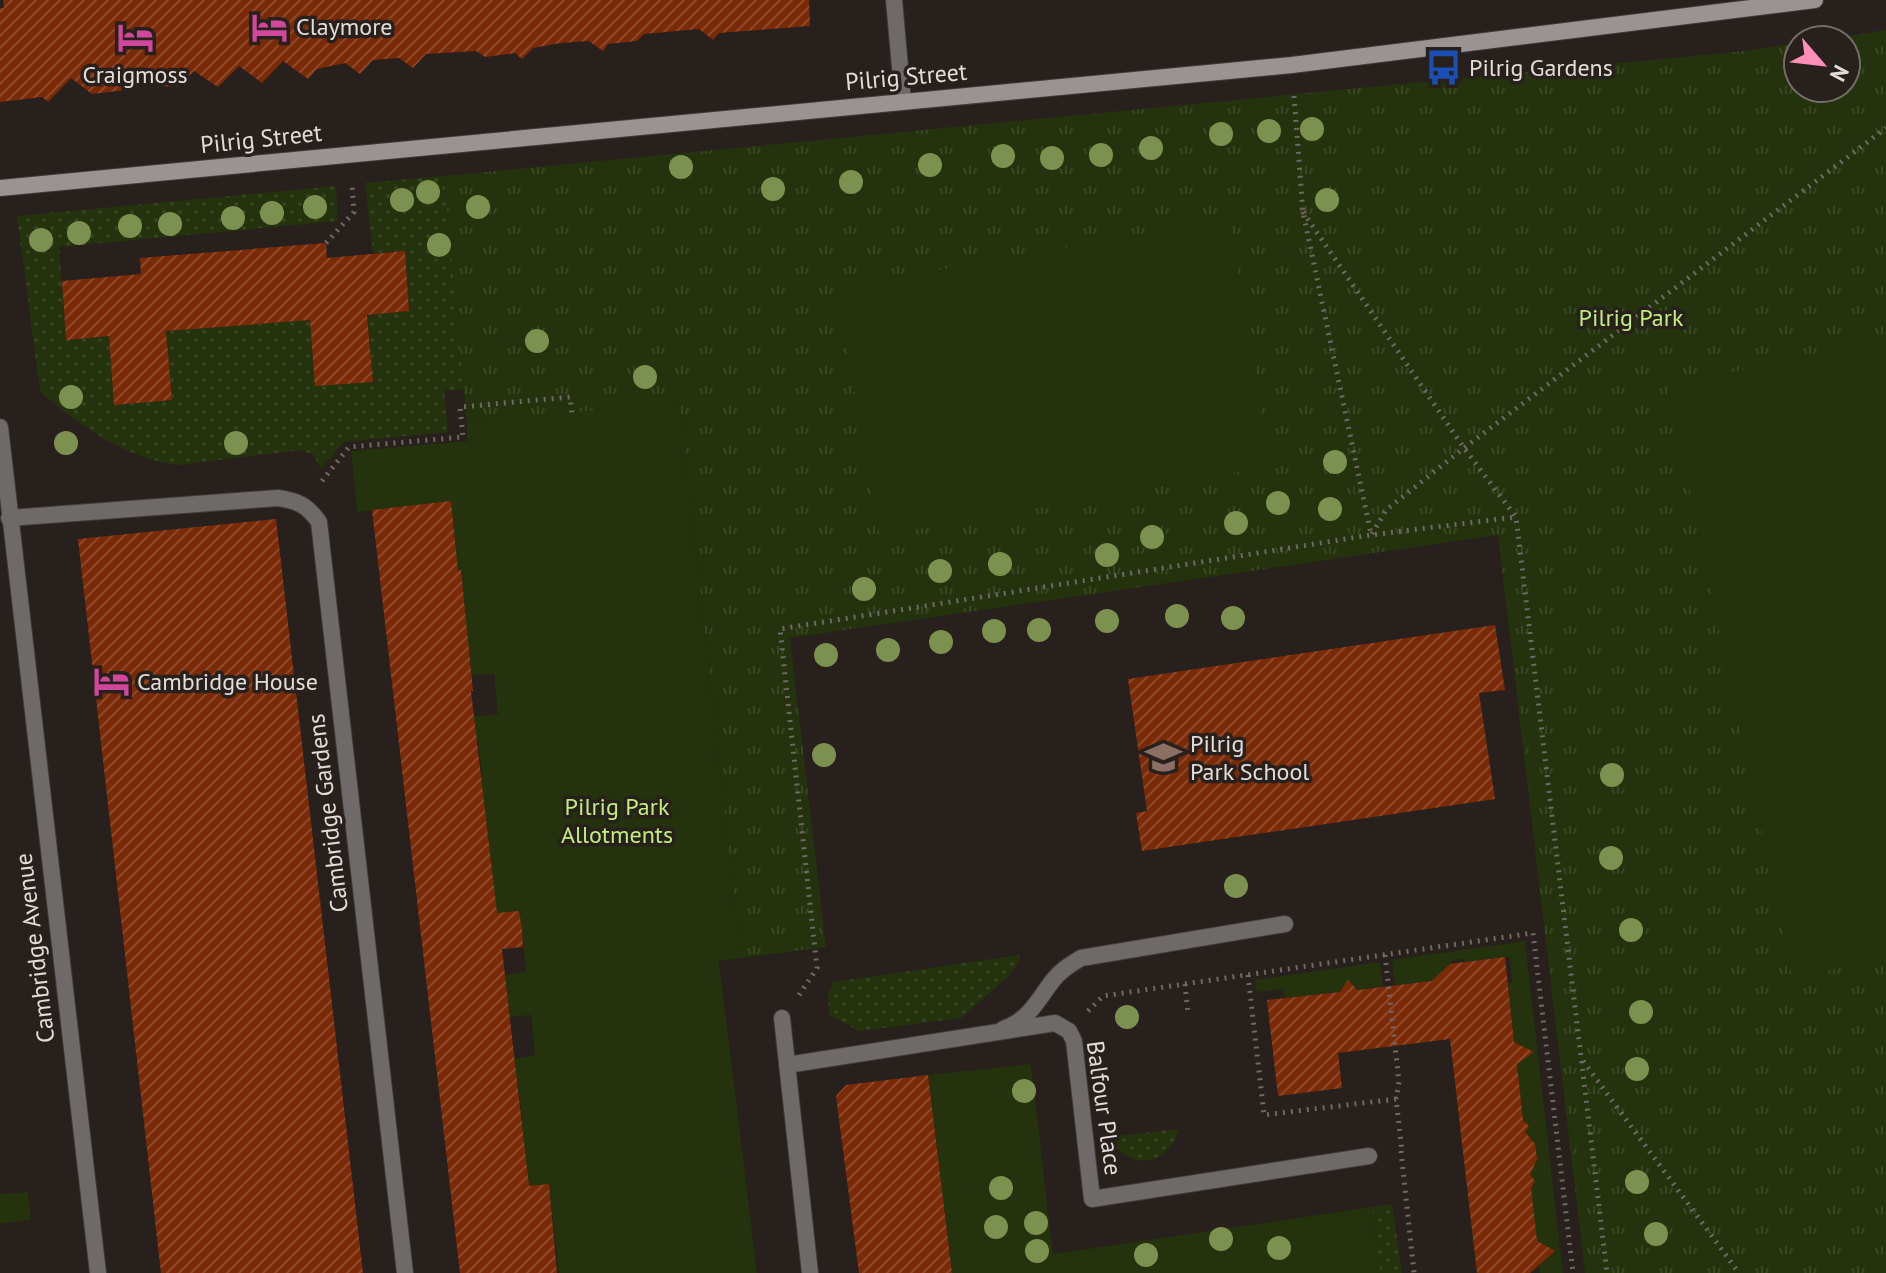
<svg xmlns="http://www.w3.org/2000/svg" width="1886" height="1273" font-family="'PT Sans',sans-serif">
  <style>
    .grass { fill: url(#grass-dots) }
    .park { fill: url(#park-tufts) }
    .garden { fill: #24320d }
    .building { fill: url(#building-hatch) }
    .lines { fill: none; stroke-linecap: round; stroke-linejoin: round }
    .lane-casing { stroke: #423a37; stroke-width: 18 }
    .street-casing { stroke: #423a37; stroke-width: 18 }
    .secondary-casing { stroke: #423a37; stroke-width: 18 }
    .path { stroke: #6f6864; stroke-width: 5; stroke-dasharray: 2 6; stroke-linecap: butt }
    .lane { stroke: #6e6a6a; stroke-width: 16 }
    .street { stroke: #6e6a6a; stroke-width: 16 }
    .secondary { stroke: #9a9394; stroke-width: 16 }
    .tree { fill: #7c9150 }
    .labels { text-anchor: middle; stroke-width: 7; stroke-linejoin: round; paint-order: stroke }
    .poi-label { font-size: 24px; fill: #e3ddda; stroke: #28201c; text-anchor: start }
    .street-label { font-size: 24px; fill: #e3ddda; stroke: #28201c }
    .park-label { font-size: 24px; fill: #c1ed7b; stroke: #28201c }
  </style>
  <defs>
    <pattern id="grass-dots" width="8" height="8" patternUnits="userSpaceOnUse" patternTransform="scale(2)"><rect width="8" height="8" fill="#24320d"/><path d="M2 2h.1M6 6h.1" fill="none" stroke="#394624" stroke-width="1.8" stroke-linecap="round"/></pattern>
    <pattern id="park-tufts" width="24" height="20" patternUnits="userSpaceOnUse" patternTransform="scale(2)"><rect width="24" height="20" fill="#24320d"/><path d="M3 7l-1-3M5 7V3M7 7l1-3M15 17l-1-3M17 17v-4M19 17l1-3" fill="none" stroke="#394624"/></pattern>
    <pattern id="building-hatch" width="6" height="6" patternUnits="userSpaceOnUse" patternTransform="scale(2)"><rect width="6" height="6" fill="#7b2a07"/><path d="M-1 1l2-2M0 6l6-6M5 7l2-2" fill="none" stroke="#8e482b"/></pattern>
  </defs>
  <rect width="100%" height="100%" fill="#28201c"/>
  <g class="grass">
    <path d="M444,176L464,389L444,391L448,432L344,442L321,469L314,455L301,450L180,465C130,461 76,424 40,391L17,216L336,186L338,221L59,247L66,339L109,336L114,404L172,400L166,331L310,320L373,381L367,315L409,311L405,251L373,253L365,183Z"/>
    <polygon points="1019,955 1019,961 1009,976 961,1018 859,1031 829,1015 828,994 833,982"/>
    <path d="M1179,1129C1167,1167 1129,1172 1109,1137Z"/>
    <polygon points="1392,1204 1402,1273 1380,1273 1372,1207"/>
  </g>
  <polygon class="park" points="1886,30 1886,1273 1585,1273 1498,535 790,638 826,947 741,958 679,402 467,424 444,176 1744,51 1798,43 1798,88 1846,88 1846,40 1821,40"/>
  <g class="garden">
    <polygon points="1228,219 1271,466 880,536 836,288"/>
    <polygon points="1886,337 1886,955 1793,980 1668,387"/>
    <polygon points="679,401 741,958 719,961 757,1273 559,1273 549,1185 529,1186 512,1120 522,1119 518,1084 508,1084 500,1061 535,1055 531,1015 510,1017 507,998 490,977 526,972 522,930 488,914 482,865 491,864 487,827 479,828 474,778 482,777 478,741 469,741 459,718 498,714 494,674 472,675 469,655 455,605 465,604 461,571 451,571 451,501 357,512 351,451 467,441 467,424"/>
    <polygon points="1525,941 1563,1273 1540,1273 1539,1265 1547,1258 1537,1241 1529,1174 1537,1159 1535,1145 1524,1133 1528,1126 1523,1120 1517,1065 1525,1058 1523,1046 1514,1042 1508,983 1512,982 1510,957 1485,959 1466,968 1464,959 1454,960 1443,970 1445,980 1395,985 1392,960"/>
    <polygon points="1380,962 1383,986 1357,990 1352,985 1343,986 1340,992 1285,998 1283,989 1256,992 1255,980"/>
    <polygon points="1031,1064 1053,1254 1372,1207 1380,1273 952,1273 928,1075"/>
    <polygon points="28,1192 31,1220 0,1224 0,1194"/>
  </g>
  <g class="building">
    <polygon points="3,0 809,0 810,26 719,33 713,40 699,29 644,34 637,41 608,44 603,51 589,41 561,43 533,48 522,59 515,53 485,57 476,51 426,54 413,68 399,58 373,60 360,74 345,63 317,69 308,79 283,61 262,83 239,66 218,87 194,71 179,86 167,87 148,74 135,89 92,94 71,78 48,102 42,97 0,102 0,8 4,8"/>
    <polygon points="326,243 327,258 405,251 409,311 367,315 373,382 315,386 310,320 166,331 172,400 114,405 109,336 66,340 62,281 141,274 140,258"/>
    <polygon points="451,501 458,571 461,570 473,691 471,691 497,913 519,911 522,930 523,947 502,949 529,1186 549,1184 557,1273 460,1273 372,510"/>
    <polygon points="276,519 363,1273 161,1273 78,539"/>
    <polygon points="1495,625 1505,690 1479,693 1495,799 1142,851 1136,813 1147,811 1128,679"/>
    <polygon points="1505,957 1514,1042 1534,1052 1517,1064 1523,1120 1529,1126 1525,1132 1535,1144 1537,1159 1530,1175 1535,1181 1531,1188 1537,1241 1555,1251 1530,1273 1477,1273 1450,1039 1338,1053 1342,1088 1278,1096 1267,1000 1340,992 1348,980 1357,990 1432,981 1450,964"/>
    <polygon points="928,1075 952,1273 859,1273 836,1096 846,1085"/>
  </g>
  <g class="lines">
    <defs>
      <path id="lane" d="M1003,1029C1030,1020 1038,999 1054,979C1061,970 1071,964 1081,958L1285,924"/>
      <g id="street">
        <polyline points="894,0 903,101"/>
        <polyline points="0,427 98,1273"/>
        <path d="M9,518L278,498C298,501 307,505 319,522L405,1273"/>
        <polyline points="782,1018 810,1273"/>
        <polyline points="787,1065 1055,1023 1069,1031 1074,1041 1092,1199 1369,1156"/>
      </g>
      <polyline id="secondary" points="0,188 1292,65 1815,0"/>
    </defs>
    <use href="#lane" class="lane-casing"/>
    <use href="#street" class="street-casing"/>
    <use href="#secondary" class="secondary-casing"/>
    <g class="path">
      <polyline points="1294,96 1303,212 1371,534"/>
      <polyline points="1303,212 1464,448 1516,517 1607,1273"/>
      <polyline points="326,243 354,212 352,184"/>
      <polyline points="322,481 349,447 463,437 460,407 570,397 572,413"/>
      <polyline points="1372,534 1386,510 1464,448 1886,128"/>
      <polyline points="1385,955 1399,1082 1396,1099"/>
      <polyline points="1248,975 1264,1115 1396,1099 1402,1151"/>
      <polyline points="1185,984 1188,1014"/>
      <polyline points="799,995 817,968 780,629 1371,535 1516,517"/>
      <polyline points="1088,1011 1103,996 1533,933 1573,1273"/>
      <polyline points="1583,1061 1739,1273"/>
      <polyline points="1401,1151 1414,1273"/>
    </g>
    <use href="#lane" class="lane"/>
    <use href="#street" class="street"/>
    <use href="#secondary" class="secondary"/>
  </g>
  <g class="tree">
    <circle cx="1312" cy="129" r="12"/>
    <circle cx="1269" cy="131" r="12"/>
    <circle cx="1221" cy="134" r="12"/>
    <circle cx="1151" cy="148" r="12"/>
    <circle cx="1101" cy="155" r="12"/>
    <circle cx="1003" cy="156" r="12"/>
    <circle cx="1052" cy="158" r="12"/>
    <circle cx="930" cy="165" r="12"/>
    <circle cx="681" cy="167" r="12"/>
    <circle cx="851" cy="182" r="12"/>
    <circle cx="773" cy="189" r="12"/>
    <circle cx="428" cy="192" r="12"/>
    <circle cx="402" cy="200" r="12"/>
    <circle cx="1327" cy="200" r="12"/>
    <circle cx="315" cy="207" r="12"/>
    <circle cx="478" cy="207" r="12"/>
    <circle cx="272" cy="213" r="12"/>
    <circle cx="233" cy="218" r="12"/>
    <circle cx="170" cy="224" r="12"/>
    <circle cx="130" cy="226" r="12"/>
    <circle cx="79" cy="233" r="12"/>
    <circle cx="41" cy="240" r="12"/>
    <circle cx="439" cy="245" r="12"/>
    <circle cx="537" cy="341" r="12"/>
    <circle cx="645" cy="377" r="12"/>
    <circle cx="71" cy="397" r="12"/>
    <circle cx="66" cy="443" r="12"/>
    <circle cx="236" cy="443" r="12"/>
    <circle cx="1335" cy="462" r="12"/>
    <circle cx="1278" cy="503" r="12"/>
    <circle cx="1330" cy="509" r="12"/>
    <circle cx="1236" cy="523" r="12"/>
    <circle cx="1152" cy="537" r="12"/>
    <circle cx="1107" cy="555" r="12"/>
    <circle cx="1000" cy="564" r="12"/>
    <circle cx="940" cy="571" r="12"/>
    <circle cx="864" cy="589" r="12"/>
    <circle cx="1177" cy="616" r="12"/>
    <circle cx="1233" cy="618" r="12"/>
    <circle cx="1107" cy="621" r="12"/>
    <circle cx="1039" cy="630" r="12"/>
    <circle cx="994" cy="631" r="12"/>
    <circle cx="941" cy="642" r="12"/>
    <circle cx="888" cy="650" r="12"/>
    <circle cx="826" cy="655" r="12"/>
    <circle cx="824" cy="755" r="12"/>
    <circle cx="1612" cy="775" r="12"/>
    <circle cx="1611" cy="858" r="12"/>
    <circle cx="1236" cy="886" r="12"/>
    <circle cx="1631" cy="930" r="12"/>
    <circle cx="1641" cy="1012" r="12"/>
    <circle cx="1127" cy="1017" r="12"/>
    <circle cx="1637" cy="1069" r="12"/>
    <circle cx="1024" cy="1091" r="12"/>
    <circle cx="1637" cy="1182" r="12"/>
    <circle cx="1001" cy="1188" r="12"/>
    <circle cx="1036" cy="1223" r="12"/>
    <circle cx="996" cy="1227" r="12"/>
    <circle cx="1656" cy="1234" r="12"/>
    <circle cx="1221" cy="1239" r="12"/>
    <circle cx="1279" cy="1248" r="12"/>
    <circle cx="1037" cy="1251" r="12"/>
    <circle cx="1146" cy="1255" r="12"/>
  </g>
  <defs>
    <symbol id="hotel-bare" viewBox="-9 -9 18 18"><path d="M-6-4.5h1.5V1H6V5H4.5V3h-9V5H-6ZM-4 0a1.8 1.8 0 1 1 3.6 0ZM.5 0V-2.5h3Q6-2.5 6 0Z" fill="#d1479c" stroke="#28201c" stroke-width="2.5" paint-order="stroke"/></symbol>
    <symbol id="bus-bare" viewBox="-9 -9 18 18"><path d="M-5-6H5V4H4V6H2V4H-2V6H-4V4H-5ZM-3.5-4V0h7V-4ZM-3.5 1.2v1.5H-2V1.2ZM2 1.2v1.5H3.5V1.2Z" fill="#1a4fb4" stroke="#28201c" stroke-width="2.5" paint-order="stroke"/></symbol>
    <symbol id="school-bare" viewBox="-9 -9 18 18"><path d="M0-5L7-2L0 1L-7-2ZM-4 1L0 2.5L4 1V4Q0 6-4 4Z" fill="#8d6e63" stroke="#28201c" stroke-width="2.5" paint-order="stroke"/></symbol>
  </defs>
  <g fill-rule="evenodd">
    <use href="#hotel-bare" x="244" y="2" width="51" height="51"/>
    <use href="#hotel-bare" x="110" y="12" width="51" height="51"/>
    <use href="#bus-bare" x="1418" y="42" width="51" height="51"/>
    <use href="#hotel-bare" x="86" y="656" width="51" height="51"/>
    <use href="#school-bare" x="1138" y="732" width="51" height="51"/>
  </g>
  <g class="labels">
    <g class="poi-label">
      <text x="296" y="35">Claymore</text>
      <text x="1469" y="76">Pilrig Gardens</text>
      <text x="135" y="83" text-anchor="middle">Craigmoss</text>
      <text x="137" y="690">Cambridge House</text>
      <text x="1190" y="752">Pilrig<tspan x="1190" dy="28">Park School</tspan></text>
    </g>
    <g class="street-label">
      <text transform="translate(906 77) rotate(-5)" y="8">Pilrig Street</text>
      <text transform="translate(261 139) rotate(-6)" y="8">Pilrig Street</text>
      <text transform="translate(328 813) rotate(-97)" y="8">Cambridge Gardens</text>
      <text transform="translate(35 948) rotate(-97)" y="8">Cambridge Avenue</text>
      <text transform="translate(1104 1108) rotate(82)" y="8">Balfour Place</text>
    </g>
    <g class="park-label">
      <text x="1631" y="326">Pilrig Park</text>
      <text x="617" y="815">Pilrig Park<tspan x="617" dy="28">Allotments</tspan></text>
    </g>
  </g>
  <g transform="translate(1822 64) rotate(118)"><circle r="38" fill="#28201c" stroke="#736c68" stroke-width="2"/>
  <path d="M0-6L14 30L0 20L-14 30Z" fill="#ff8eb9"/>
  <text y="-12" font-size="22" font-weight="bold" text-anchor="middle" fill="#e3ddda">N</text>
  </g>
</svg>
